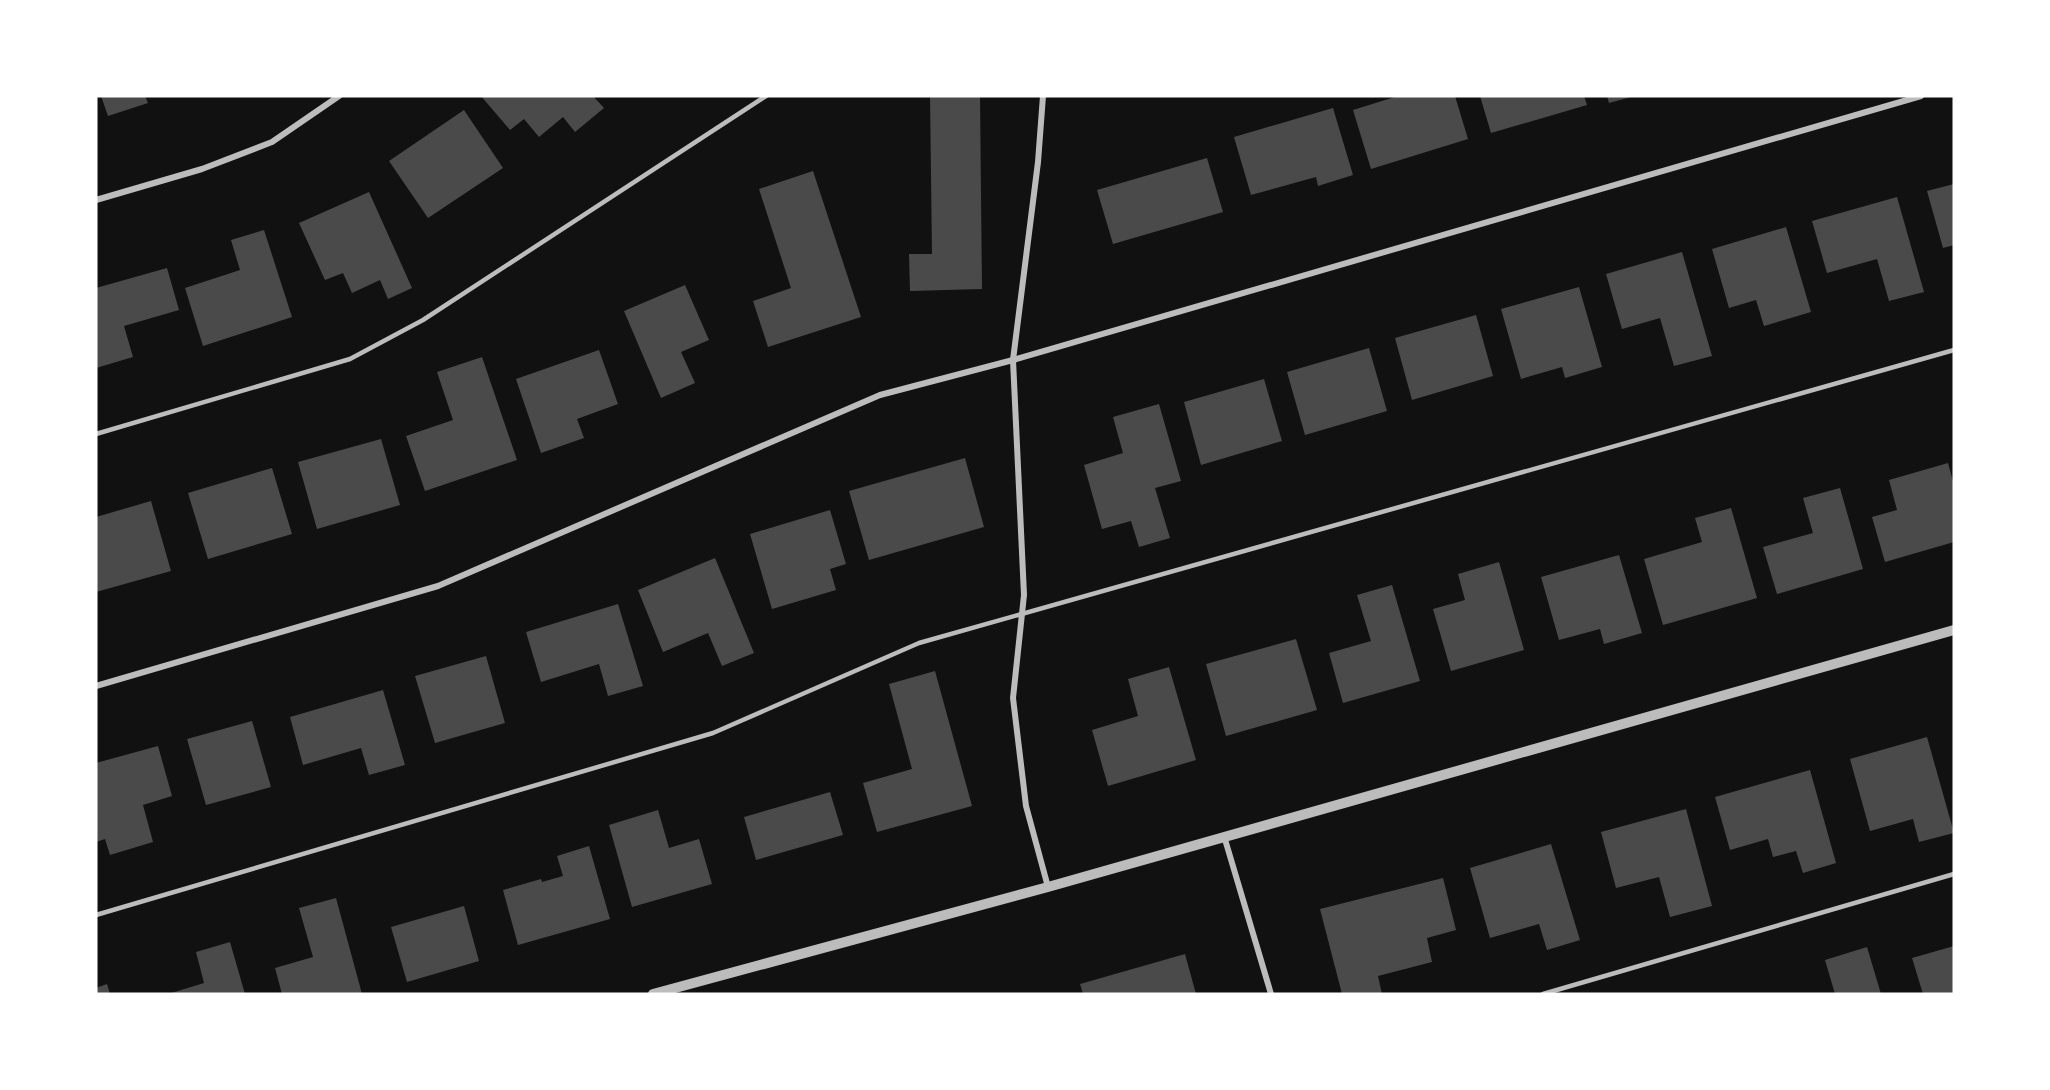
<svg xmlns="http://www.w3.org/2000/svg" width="2050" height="1090" font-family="Mulish,sans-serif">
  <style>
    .building { fill: #4a4a4a }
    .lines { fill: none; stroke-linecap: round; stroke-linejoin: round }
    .service { stroke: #bcbcbc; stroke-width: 4.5 }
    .minor { stroke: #bcbcbc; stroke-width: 6 }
    .tertiary { stroke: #bcbcbc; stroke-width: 10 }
  </style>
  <rect width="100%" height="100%" fill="#111"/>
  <g class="building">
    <polygon points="101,96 145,96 148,103 108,116"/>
    <polygon points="481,96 593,96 604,108 575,132 563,117 539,137 524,119 510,130"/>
    <polygon points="930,96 980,96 982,289 910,291 909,254 932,254"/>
    <polygon points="1398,96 1455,96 1468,139 1371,169 1353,110"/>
    <polygon points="1480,96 1584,96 1587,105 1491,133"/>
    <polygon points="1607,96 1631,96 1631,97 1609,103"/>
    <polygon points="1333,108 1353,175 1318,186 1316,177 1251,195 1234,137"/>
    <polygon points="464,110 503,168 428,218 389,161"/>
    <polygon points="1207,158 1223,212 1113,244 1097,190"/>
    <polygon points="813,171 861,317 768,347 753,301 791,288 759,189"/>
    <polygon points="1954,184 1954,245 1943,248 1927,191"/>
    <polygon points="369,192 412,288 388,299 380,280 352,293 343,273 325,280 299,223"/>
    <polygon points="1897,197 1924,292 1889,301 1877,259 1827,273 1812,221"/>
    <polygon points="1786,227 1811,312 1764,326 1756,300 1729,308 1712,249"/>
    <polygon points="264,230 292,317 203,346 185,288 240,270 231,240"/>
    <polygon points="1682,252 1712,356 1674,366 1660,318 1622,329 1606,274"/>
    <polygon points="167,268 179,310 124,326 133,357 96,368 96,288"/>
    <polygon points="685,285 709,340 681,352 695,383 661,398 624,311"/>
    <polygon points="1579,287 1602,367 1565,378 1562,367 1521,379 1501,309"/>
    <polygon points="1476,315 1493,376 1412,400 1395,338"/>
    <polygon points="1369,348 1387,411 1305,435 1287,372"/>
    <polygon points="599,350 618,404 577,419 584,438 541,453 516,379"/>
    <polygon points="482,357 517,460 425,491 406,436 453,420 437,372"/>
    <polygon points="1264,379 1282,441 1201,465 1184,402"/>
    <polygon points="1159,404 1181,481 1155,488 1170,538 1139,547 1131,521 1102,529 1084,465 1123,453 1113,417"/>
    <polygon points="381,439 400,505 317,529 298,462"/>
    <polygon points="965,458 984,527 869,560 849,491"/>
    <polygon points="1948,463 1954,485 1954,542 1885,562 1872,517 1897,510 1889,480"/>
    <polygon points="272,468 292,534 208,559 188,493"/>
    <polygon points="1840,488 1863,569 1777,594 1763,547 1813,533 1803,498"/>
    <polygon points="151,501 171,571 96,592 96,517"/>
    <polygon points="1731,508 1757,598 1663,625 1644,559 1702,542 1695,518"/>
    <polygon points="830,510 846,564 830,569 836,590 772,609 750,534"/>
    <polygon points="1619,555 1642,633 1604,644 1600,629 1559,640 1541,577"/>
    <polygon points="715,558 754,653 722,666 708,633 663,652 638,590"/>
    <polygon points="1499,562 1524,650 1451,671 1433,609 1465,600 1458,574"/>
    <polygon points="1392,585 1420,681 1343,703 1329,653 1371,641 1357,595"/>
    <polygon points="618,604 643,686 608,696 599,664 541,682 526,632"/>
    <polygon points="1296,639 1317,710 1226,736 1206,664"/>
    <polygon points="486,656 505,723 435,743 415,676"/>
    <polygon points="1169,667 1196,760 1108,786 1092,730 1138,716 1128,679"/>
    <polygon points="935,671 972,806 877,832 863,783 912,769 889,684"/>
    <polygon points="383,690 405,765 369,775 361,748 303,765 290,717"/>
    <polygon points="252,721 271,787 206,805 187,739"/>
    <polygon points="1927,737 1954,833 1919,842 1913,819 1870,831 1850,759"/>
    <polygon points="158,746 172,796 143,805 153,842 110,855 105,839 96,842 96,763"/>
    <polygon points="1810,770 1836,863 1803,873 1796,851 1773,857 1768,839 1730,850 1715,797"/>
    <polygon points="830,792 843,835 756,860 744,817"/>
    <polygon points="1686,809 1712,906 1670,917 1659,877 1616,888 1601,832"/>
    <polygon points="658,810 669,848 699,839 712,884 632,907 609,825"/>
    <polygon points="1551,844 1580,940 1547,950 1539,924 1490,938 1470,868"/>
    <polygon points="589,846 610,919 518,945 503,890 541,879 542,882 563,876 557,856"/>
    <polygon points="1443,878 1456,930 1427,938 1432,962 1378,976 1382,994 1342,994 1320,909"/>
    <polygon points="336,898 362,994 282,994 275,968 313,957 299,908"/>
    <polygon points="464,906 479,961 407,982 391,927"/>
    <polygon points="230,942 245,994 168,994 204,983 196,952"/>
    <polygon points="1954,946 1954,994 1923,994 1912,958"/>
    <polygon points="1867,947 1881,994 1835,994 1825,960"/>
    <polygon points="1185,954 1196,994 1083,994 1080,984"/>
    <polygon points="107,984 110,994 96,994 96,988"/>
  </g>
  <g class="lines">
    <g class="service">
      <polyline points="96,434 350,359 423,320 766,96"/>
      <polyline points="96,915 713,733 919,643 1954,350"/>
      <polyline points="1543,994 1954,874"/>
    </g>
    <g class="minor">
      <polyline points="1043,96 1038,162 1013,360 1024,595 1013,698 1026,806 1048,887"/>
      <polyline points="96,200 202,169 272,142 339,96"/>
      <polyline points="96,686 438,586 880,395 1013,360 1921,96"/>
      <polyline points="1224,836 1271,994"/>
    </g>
    <polyline class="tertiary" points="653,994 1048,887 1954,630"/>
  </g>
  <rect width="2050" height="1090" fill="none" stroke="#ffffff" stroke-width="195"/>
</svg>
